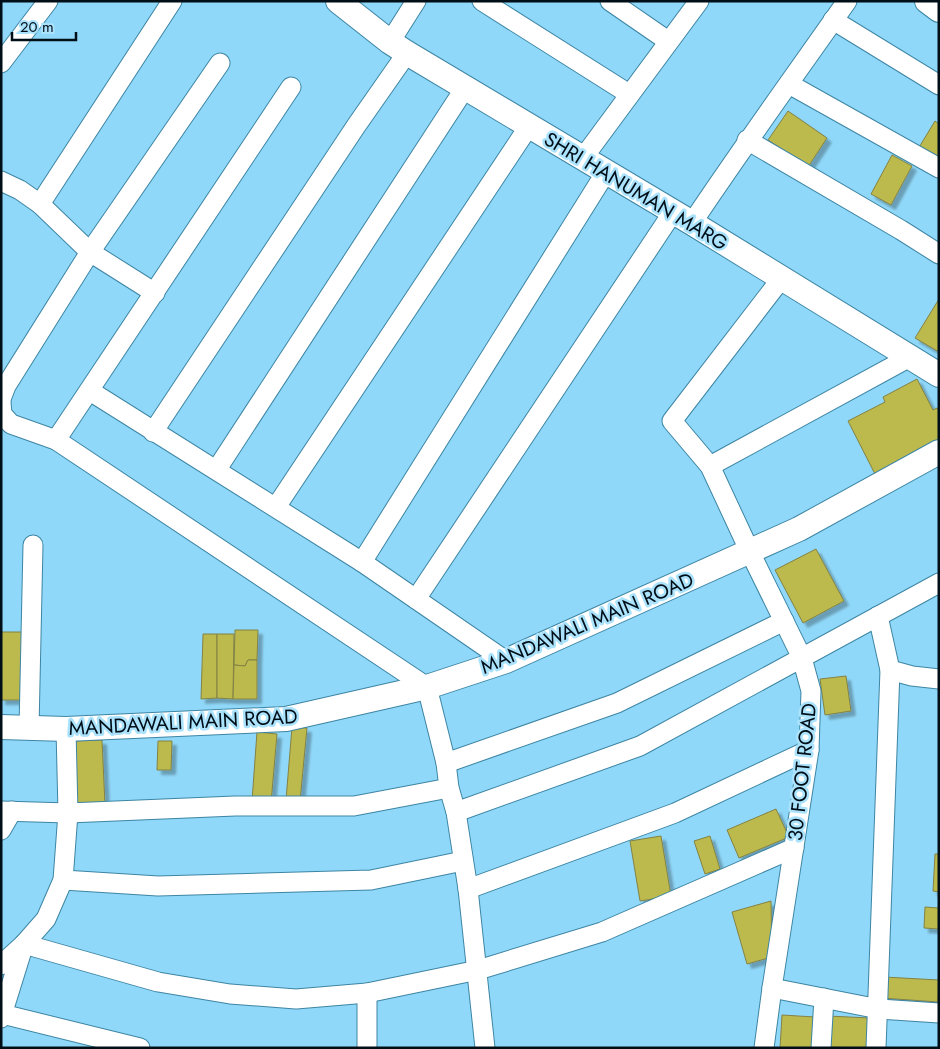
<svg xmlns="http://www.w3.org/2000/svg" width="940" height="1049" font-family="Jost,sans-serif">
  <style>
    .building { fill: #bcb94e; stroke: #838243; filter: url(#shadow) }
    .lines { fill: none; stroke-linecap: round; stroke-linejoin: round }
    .minor-casing { stroke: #3d85a3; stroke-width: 21 }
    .tertiary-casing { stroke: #3d85a3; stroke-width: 26 }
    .minor { stroke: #fff; stroke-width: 19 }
    .tertiary { stroke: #fff; stroke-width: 24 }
    .labels { text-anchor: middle; stroke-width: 5; stroke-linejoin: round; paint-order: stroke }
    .street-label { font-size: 20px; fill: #000e17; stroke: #abe3fd }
  </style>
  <defs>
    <filter id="shadow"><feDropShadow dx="4.5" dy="4.5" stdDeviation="1" flood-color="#0004"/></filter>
  </defs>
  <rect width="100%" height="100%" fill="#90d8f9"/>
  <g class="building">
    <polygon points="788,111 827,138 808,167 768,140"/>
    <polygon points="935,121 939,124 939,161 918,149"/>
    <polygon points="892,155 912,166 891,205 871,194"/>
    <polygon points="939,299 939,352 915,338"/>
    <polygon points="917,379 933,410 937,408 939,412 939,444 876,476 848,421 885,402 883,397"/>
    <polygon points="816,549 844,601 803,623 775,570"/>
    <polygon points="235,630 258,630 257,660 248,660 245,666 234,665"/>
    <rect x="1" y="632" width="23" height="68"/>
    <polygon points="203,634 217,634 217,698 201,699"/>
    <polygon points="217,634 234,634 233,699 217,698"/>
    <polygon points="248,660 257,660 257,699 233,699 234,665 245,666"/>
    <polygon points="846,676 851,711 825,715 820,679"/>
    <polygon points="292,727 307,728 300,801 286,800"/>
    <polygon points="257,732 277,734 271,803 252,801"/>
    <polygon points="102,740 105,805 76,807 73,741"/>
    <polygon points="158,741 172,741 171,770 157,770"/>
    <polygon points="776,809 789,837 739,858 727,830"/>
    <polygon points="661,836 671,896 640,901 630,841"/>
    <polygon points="710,836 720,869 705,874 694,841"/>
    <polygon points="935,854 939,854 939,892 933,891"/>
    <polygon points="771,901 772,957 747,964 732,912"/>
    <polygon points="925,907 939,908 939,929 924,928"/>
    <polygon points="884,977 939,980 938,1002 882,998"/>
    <polygon points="782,1015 815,1017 813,1048 780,1048"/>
    <polygon points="828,1016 870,1018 868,1048 827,1047"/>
  </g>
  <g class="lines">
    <defs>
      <g id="minor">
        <polyline points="482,1 629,94"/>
        <polyline points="610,1 668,41"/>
        <polyline points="833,20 939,85"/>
        <polyline points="390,42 416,1"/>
        <polyline points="1,63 48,1"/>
        <polyline points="789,84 939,168"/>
        <polyline points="747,140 901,230 939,254"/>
        <polyline points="583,158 699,1"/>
        <polyline points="1,181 20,190 40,204 90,252 155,293"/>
        <polyline points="40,204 172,1"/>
        <path d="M692,223C742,148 795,75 847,1"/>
        <polyline points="781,279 672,421 710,466 750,552 802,658 811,691 809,750 772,988 879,1009 939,1013"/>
        <polyline points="90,391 362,562 506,661"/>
        <polyline points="1,399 6,386 90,252 220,63"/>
        <polyline points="1,402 2,414 11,424 56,440 427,687 446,763 449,788 456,812 468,889 485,1048"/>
        <polyline points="153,432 356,126 407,53"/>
        <polyline points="56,440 291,87"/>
        <polyline points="710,466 910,357"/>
        <polyline points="217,469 465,88"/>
        <polyline points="276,507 529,126"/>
        <polyline points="362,562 606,172"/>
        <polyline points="416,599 673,212"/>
        <polyline points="890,670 912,676 939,679"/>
        <polyline points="29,728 33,545"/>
        <polyline points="446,763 617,703 784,621"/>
        <polyline points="1,811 68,813 235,806 354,806 449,788"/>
        <polyline points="456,812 640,746 939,583"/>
        <polyline points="1,830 12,811"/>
        <polyline points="63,880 158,886 371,880 463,861"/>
        <polyline points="468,889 675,813 809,750"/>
        <polyline points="24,944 158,982 230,994 296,999 367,993 478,970 602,932 794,848"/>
        <polyline points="1,965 23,945"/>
        <polyline points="2,1014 140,1048"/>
        <polyline points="1,1018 24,944 46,919 63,880 68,813 66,729"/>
        <polyline points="367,1048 367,993"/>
        <polyline points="764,1048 772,988"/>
        <polyline points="821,1048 824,998"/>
        <polyline points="876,1048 890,670 878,616"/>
      </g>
      <g id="tertiary">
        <polyline points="338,1 390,42 407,53 692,223 939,375"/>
        <polyline points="927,1 939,10"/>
        <polyline points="1,727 66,729 286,719 427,687 506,661 799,529 939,452"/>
      </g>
    </defs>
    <use href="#minor" class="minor-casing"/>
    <use href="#tertiary" class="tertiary-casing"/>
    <use href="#minor" class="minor"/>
    <use href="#tertiary" class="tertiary"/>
  </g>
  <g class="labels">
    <g class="street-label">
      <text transform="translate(636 191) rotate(31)" y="7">SHRI HANUMAN MARG</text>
      <text transform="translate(587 623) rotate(-23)" y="7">MANDAWALI MAIN ROAD</text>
      <text transform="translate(183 722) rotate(-3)" y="7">MANDAWALI MAIN ROAD</text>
      <text transform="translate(802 772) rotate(-84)" y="7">30 FOOT ROAD</text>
    </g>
  </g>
  <rect width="940" height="1049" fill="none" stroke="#000e17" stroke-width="5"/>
  <path d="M12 32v8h64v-8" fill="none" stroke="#000e17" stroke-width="2.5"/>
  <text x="20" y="32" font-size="15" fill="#000e17" stroke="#abe3fd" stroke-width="4" paint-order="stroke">20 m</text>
</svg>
